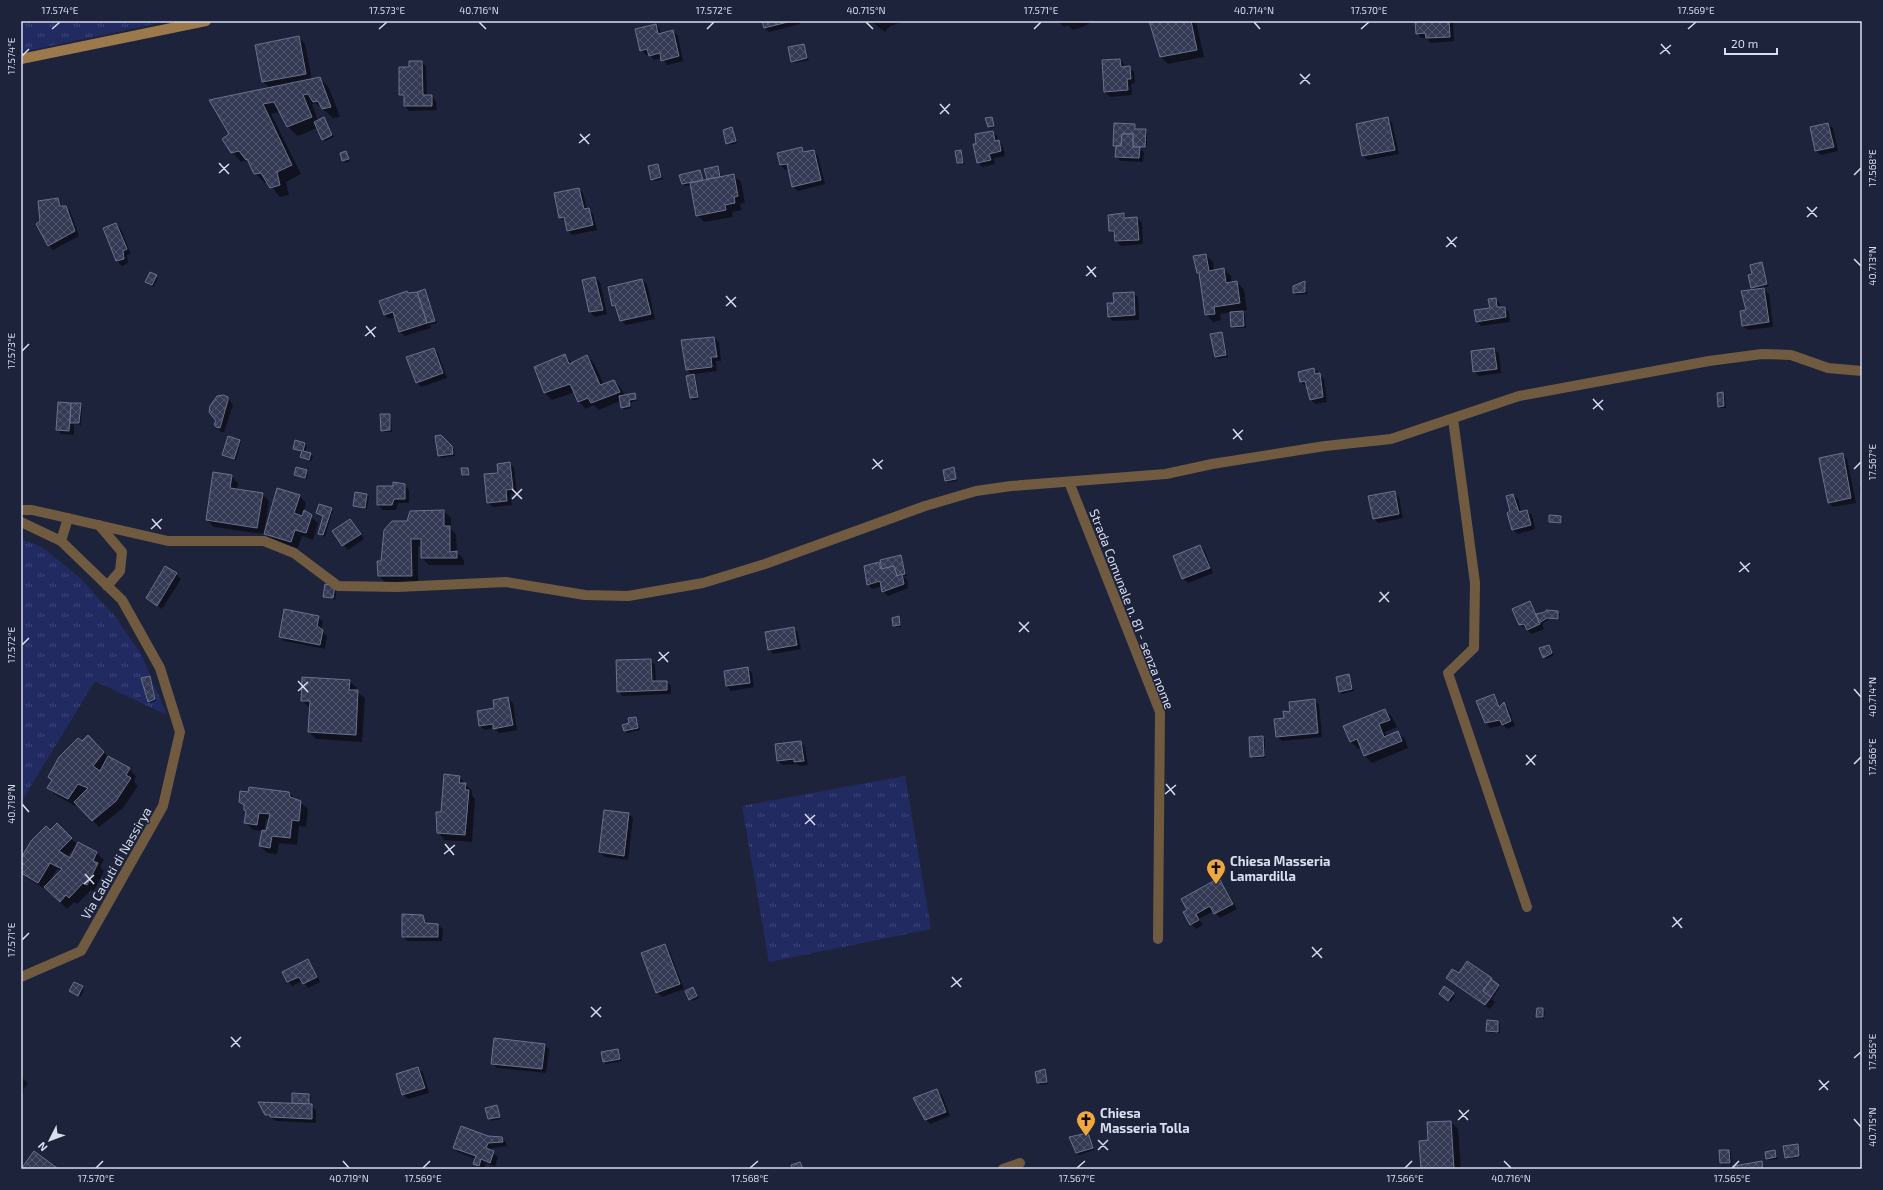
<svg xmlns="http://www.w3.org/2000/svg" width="1883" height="1190" font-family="'Exo 2',sans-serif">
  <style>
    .grass { fill: url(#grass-tufts) }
    .shadow { fill: #0007; fill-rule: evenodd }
    .building { fill: url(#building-cross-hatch); stroke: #6a728f }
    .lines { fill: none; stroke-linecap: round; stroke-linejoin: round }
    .minor { stroke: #715b40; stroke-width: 10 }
    .secondary { stroke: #9c794c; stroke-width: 10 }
    .ticks { fill: none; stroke: #d9deef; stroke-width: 1.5 }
    .labels { text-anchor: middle; stroke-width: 3; stroke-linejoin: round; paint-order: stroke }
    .street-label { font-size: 13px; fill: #d9deef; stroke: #1e233c }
    .poi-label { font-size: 13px; font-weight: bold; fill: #d9deef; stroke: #1e233c; text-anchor: start }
    .neatline { fill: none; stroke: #d9deef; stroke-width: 1.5 }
    .ticks-label { font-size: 10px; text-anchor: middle; fill: #d9deef }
  </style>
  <defs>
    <pattern id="grass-tufts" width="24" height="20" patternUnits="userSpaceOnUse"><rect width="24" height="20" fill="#222a62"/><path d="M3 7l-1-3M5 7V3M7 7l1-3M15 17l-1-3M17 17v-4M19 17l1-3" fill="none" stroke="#424879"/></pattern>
    <pattern id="building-cross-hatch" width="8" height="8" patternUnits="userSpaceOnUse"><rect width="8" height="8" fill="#343a54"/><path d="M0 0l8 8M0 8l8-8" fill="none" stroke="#51566d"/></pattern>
  </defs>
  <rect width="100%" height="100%" fill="#1e233c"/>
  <g class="grass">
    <polygon points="21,21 169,21 21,52"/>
    <polygon points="21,539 42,547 80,578 114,615 141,654 167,715 95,681 21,802"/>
    <polygon points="905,776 931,929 769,962 742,806"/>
  </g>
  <g class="shadow">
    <polygon points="763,21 800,21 800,24 769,32 765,28"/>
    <polygon points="871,21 907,21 890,26 885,32"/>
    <polygon points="1058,21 1093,21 1085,26 1073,30 1068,25 1064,27"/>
    <polygon points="1151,21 1196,21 1204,57 1168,64 1161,57"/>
    <polygon points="1416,21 1453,21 1454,41 1431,43 1426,38 1421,38 1417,33"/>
    <polygon points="656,25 660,29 661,34 673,31 678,36 683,61 667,65 662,58 654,60 649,54 646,55 641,50"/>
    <polygon points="298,37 305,44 312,80 320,78 329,88 340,117 333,118 316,103 312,104 318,121 324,119 326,121 334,137 325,141 317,128 298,136 288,127 280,112 271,114 301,174 286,182 289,195 280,197 268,182 265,183 255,173 248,160 241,162 232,152 231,134 270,88 263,82"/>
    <polygon points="803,45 809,60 794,63 792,61"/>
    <polygon points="1120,60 1124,64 1125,68 1129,67 1134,72 1135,83 1131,84 1132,95 1110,97 1105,92 1103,61"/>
    <polygon points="421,62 426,66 427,96 432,96 436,101 437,110 409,111 405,106 405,99 400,94 410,68"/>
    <polygon points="991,118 995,127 991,129 989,127"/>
    <polygon points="1388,118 1392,123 1399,154 1368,160 1363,156"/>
    <polygon points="1828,124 1833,128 1838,151 1821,155 1816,151"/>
    <polygon points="1135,125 1137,130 1145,130 1147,132 1147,146 1137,146 1139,148 1147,148 1140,149 1144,152 1143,162 1121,161 1116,157 1117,148 1114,145"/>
    <polygon points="732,129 737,143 729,145 727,143"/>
    <polygon points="992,132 997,136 998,141 1003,146 1005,156 994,158 995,164 982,167 978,162 978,145"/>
    <polygon points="801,148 806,153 814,151 818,156 825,184 798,191 793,186 789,169 785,170 780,165 778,154"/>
    <polygon points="961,151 965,164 960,165 958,163"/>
    <polygon points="346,152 350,161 345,163 341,154"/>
    <polygon points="658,165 663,179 654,181 652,179"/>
    <polygon points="718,167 722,178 733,175 741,182 745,203 740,204 742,210 732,212 733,217 704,222 697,215 691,185 685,186 681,176 700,171 704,181 709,180 708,179"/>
    <polygon points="579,189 583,193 587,209 589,209 593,214 597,230 572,235 568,230 566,222 560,217"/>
    <polygon points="58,199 63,207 70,211 79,236 53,250 49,246 41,222"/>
    <polygon points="1124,214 1128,219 1137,218 1142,223 1143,244 1121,246 1116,241 1115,235 1110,231"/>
    <polygon points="116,224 121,229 131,254 127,255 128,263 122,266 117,261 105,229"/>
    <polygon points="1206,255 1213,262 1214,271 1224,269 1231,276 1232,283 1237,282 1244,290 1247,310 1242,311 1245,314 1246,328 1234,328 1232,326 1231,312 1220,314 1221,320 1213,322 1206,314 1200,276 1198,273"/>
    <polygon points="1762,263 1769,286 1762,288 1769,294 1773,327 1748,330 1743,326 1755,290 1752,288 1753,275"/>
    <polygon points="156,276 158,278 154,287 146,282"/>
    <polygon points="595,278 600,282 607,314 595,317 590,312 583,280"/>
    <polygon points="642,280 647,284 655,319 626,325 621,320 617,309 613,305"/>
    <polygon points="1304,282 1306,284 1307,294 1296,295 1294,293"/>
    <polygon points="425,291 437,323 430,325 431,328 405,336 400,332 395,317 389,319 385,315 409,294"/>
    <polygon points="1133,293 1138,297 1139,320 1113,321 1109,317 1115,304"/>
    <polygon points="1496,299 1500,304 1501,308 1505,308 1509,312 1510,322 1481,326 1477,321 1491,308"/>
    <polygon points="1221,333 1223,335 1228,357 1218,359 1216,357"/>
    <polygon points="714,338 719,342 721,361 716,361 717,371 693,374 696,378 699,399 693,400 691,398 693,376 687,370"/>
    <polygon points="434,349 438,353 447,378 421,387 417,383"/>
    <polygon points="1494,349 1499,354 1501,373 1479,376 1474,372"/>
    <polygon points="564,355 572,363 587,356 594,363 604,385 614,381 621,388 625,396 634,394 637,401 630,402 631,408 624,410 620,401 599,410 594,405 586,409 579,402 575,392 552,400 545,393 536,368"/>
    <polygon points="1314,369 1324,379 1327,402 1316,404 1311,400 1308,385 1305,386 1301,381"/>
    <polygon points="1723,393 1725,396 1726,408 1721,408 1719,406"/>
    <polygon points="228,398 233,405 224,432 221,432 216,427"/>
    <polygon points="59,403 80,404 82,406 81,425 74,424 74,435 61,434 57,429"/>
    <polygon points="389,415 391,417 392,432 384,432 382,430"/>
    <polygon points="441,436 454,449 455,456 441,458 439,456"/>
    <polygon points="239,440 241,442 236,460 225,457 223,455"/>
    <polygon points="305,444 307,446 305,452 313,456 311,461 303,459 301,457 302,452 294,448"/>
    <polygon points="1842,454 1847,459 1856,503 1833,507 1829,503"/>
    <polygon points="510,463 514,468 517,493 510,494 512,505 493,507 488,503"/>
    <polygon points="953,468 957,481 948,482 946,480"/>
    <polygon points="468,469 470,476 465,477 463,475"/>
    <polygon points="306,470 308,472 307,479 295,475"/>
    <polygon points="231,476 238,483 237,490 262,494 269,501 264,532 299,495 306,503 304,511 318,523 313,540 302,536 298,548 272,541 264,533 264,534 214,527 207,520"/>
    <polygon points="405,485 409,490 409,503 398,503 396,510 383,510 378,505 378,487"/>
    <polygon points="1859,487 1862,487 1862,499"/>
    <polygon points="1394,492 1399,497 1403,518 1378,523 1374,518"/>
    <polygon points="356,493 369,496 367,509 356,507 354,505"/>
    <polygon points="1513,495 1518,499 1521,512 1527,511 1532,515 1535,529 1518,534 1513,530 1511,511"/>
    <polygon points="331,508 333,510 325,537 319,534 324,517 317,513"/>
    <polygon points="444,511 451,518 451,529 456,535 457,552 464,560 464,565 429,565 422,558 422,546 418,546 418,583 386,583 379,576 382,562 408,522"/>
    <polygon points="1561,517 1563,519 1562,524 1552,523 1550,521"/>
    <polygon points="350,520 364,539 348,550 333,531"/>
    <polygon points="1200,546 1205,551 1213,573 1188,583 1183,578 1175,556"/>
    <polygon points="900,556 907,576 903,576 907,580 908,588 888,596 883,591 882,586 872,589 868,584 879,563 882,567"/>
    <polygon points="176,574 181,579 162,609 147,598"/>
    <polygon points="326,585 337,589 335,600 324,596"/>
    <polygon points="1530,603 1538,615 1558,612 1560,614 1559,620 1549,619 1542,624 1544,629 1532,634 1520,624"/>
    <polygon points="318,617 323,622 321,630 327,636 325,649 284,641 280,636"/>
    <polygon points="899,617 901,627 896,627 894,625"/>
    <polygon points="793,628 798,633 801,649 773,654 769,649"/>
    <polygon points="1548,646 1554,655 1546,659 1544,657"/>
    <polygon points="650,660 655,665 656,682 667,682 671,686 671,694 622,696 618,691"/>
    <polygon points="748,669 752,673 754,687 731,691 727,686 725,672"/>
    <polygon points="1349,676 1354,691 1342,694 1340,692"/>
    <polygon points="150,677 152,680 156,701 150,703 148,701"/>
    <polygon points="349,681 357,688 356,691 365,698 362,742 316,739 309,732 310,708 302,701"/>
    <polygon points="1493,695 1501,706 1504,703 1508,708 1515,726 1507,729 1503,725 1490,728 1486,723 1478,702"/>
    <polygon points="508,699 513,703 517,730 499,733 495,728 485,730 480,726"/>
    <polygon points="1315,700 1319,705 1322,737 1282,741 1277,736 1285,719 1291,713"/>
    <polygon points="1385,710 1392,717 1397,727 1385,732 1387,737 1397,732 1405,739 1408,748 1372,763 1365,756 1362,747 1358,749 1351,742 1345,726"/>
    <polygon points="636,718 640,730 627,733 625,731"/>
    <polygon points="1263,737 1265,739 1265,758 1253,758 1251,756"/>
    <polygon points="801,742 805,747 808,765 800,766 797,764 783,765 778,761"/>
    <polygon points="82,743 96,743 108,757 129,769 136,776 134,782 138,786 123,808 99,827 77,804 75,806 56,795 48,788"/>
    <polygon points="459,777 472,791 472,795 475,799 472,842 445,840 438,832 442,814"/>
    <path d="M249,793H289L308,809L306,827L299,826L297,845L279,843L277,854L267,853L260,846L263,831L253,830L246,823L247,812L245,810V807L240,802ZM266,819L269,820L266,832L264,831Z"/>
    <polygon points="629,814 633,818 628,860 605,857 600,852"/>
    <path d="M57,825L78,845L96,852L104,860L100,867L104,871L94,891L91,890L77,904L74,902L67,909L46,888L45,889L27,878L21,873L24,865L21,860L32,842ZM76,847L70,860L66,857ZM57,869L61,871L49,882Z"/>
    <polygon points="1219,879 1223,884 1237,909 1220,918 1214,911 1199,919 1203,925 1196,929 1191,924 1188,910"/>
    <polygon points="423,916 428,924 438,925 443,929 442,941 407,941 403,936"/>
    <polygon points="665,945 669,950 684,989 662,997 657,993"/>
    <polygon points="308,960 312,965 320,982 308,988 302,981 292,986 283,973"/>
    <polygon points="1459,975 1500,987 1492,999 1495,1002 1490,1009 1447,977"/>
    <polygon points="82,987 84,989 81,997 71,991"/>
    <polygon points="693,988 699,998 692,1001 690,999"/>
    <polygon points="1453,994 1455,996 1451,1002 1442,996"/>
    <polygon points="1543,1009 1545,1011 1544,1019 1539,1018 1537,1016"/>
    <polygon points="1498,1022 1500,1024 1500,1033 1490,1033 1487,1031"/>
    <polygon points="544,1045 549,1049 546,1073 497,1068 492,1063"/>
    <polygon points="618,1050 622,1061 606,1064 604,1062 602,1053"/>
    <polygon points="418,1068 423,1073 429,1093 408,1099 403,1094"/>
    <polygon points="1045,1070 1048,1084 1040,1085 1036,1073"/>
    <polygon points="21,1077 28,1083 23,1090 24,1092 21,1097"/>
    <polygon points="937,1090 942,1095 950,1116 930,1124 926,1119"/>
    <polygon points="293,1094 309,1095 311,1097 310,1105 316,1110 316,1123 276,1121 266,1115 293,1105"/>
    <polygon points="497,1106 501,1119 491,1121 487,1108"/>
    <polygon points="1451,1122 1458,1129 1461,1169 1422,1169 1429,1141"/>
    <polygon points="1088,1134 1094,1150 1079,1155 1077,1153"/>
    <polygon points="488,1137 501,1138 506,1142 507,1146 492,1148 491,1151 498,1157 495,1167 486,1163 484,1169 479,1168 474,1164 476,1159 458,1152 454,1148"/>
    <polygon points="1797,1145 1801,1157 1788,1159 1786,1157"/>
    <polygon points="1720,1151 1729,1151 1731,1153 1732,1164 1723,1165 1721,1163"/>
    <polygon points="1775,1151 1778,1159 1769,1160 1766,1158"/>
    <polygon points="1761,1162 1767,1169 1736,1169"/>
  </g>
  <g class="building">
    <polygon points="762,21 792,21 764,28"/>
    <polygon points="1149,21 1191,21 1197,50 1160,57"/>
    <polygon points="1415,21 1449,21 1450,37 1426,38 1425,33 1416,34"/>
    <polygon points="656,24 658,34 673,30 679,56 661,61 660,53 649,56 647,49 640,51 635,29"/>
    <polygon points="299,36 306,74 262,82 255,45"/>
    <polygon points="804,44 807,58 791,62 788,47"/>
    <polygon points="1120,59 1121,67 1130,66 1131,79 1127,79 1128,90 1104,92 1102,60"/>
    <polygon points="409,61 422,61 423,95 432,95 432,106 404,106 404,95 399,95 399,67 409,67"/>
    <polygon points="320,77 331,107 322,109 318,101 313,102 308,94 303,95 312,117 287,127 274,102 263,104 292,165 277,172 280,185 270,188 261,173 254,174 247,159 246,160 239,151 231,153 222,139 229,134 209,100"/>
    <polygon points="324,117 332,135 322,140 314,122"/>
    <polygon points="992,117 994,126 988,127 985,118"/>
    <polygon points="1388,117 1395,150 1362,156 1356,124"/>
    <polygon points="1114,123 1135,124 1135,129 1146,129 1145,147 1133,147 1133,134 1122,134 1121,146 1113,146"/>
    <polygon points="1828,123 1834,147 1815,151 1810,127"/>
    <polygon points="732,127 736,141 726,144 723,130"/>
    <polygon points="993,131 995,141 999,140 1001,151 989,154 991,160 977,163 973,144 976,144 975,134"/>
    <polygon points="1122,134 1133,134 1133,147 1140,147 1139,158 1115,157 1116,146 1121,146"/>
    <polygon points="802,147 803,152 814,150 821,180 792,187 787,164 780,165 777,153"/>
    <polygon points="961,150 963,163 957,163 955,151"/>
    <polygon points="346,151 349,159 342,161 340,153"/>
    <polygon points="658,164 661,177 651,180 648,166"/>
    <polygon points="718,166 720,177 707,179 704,169"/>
    <polygon points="700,170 703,180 682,184 679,175"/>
    <polygon points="734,174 738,196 734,197 735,203 725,205 726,210 696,216 690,183"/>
    <polygon points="579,188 584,209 589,208 593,225 567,231 564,217 559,218 554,193"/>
    <polygon points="58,198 60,206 66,206 75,231 48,246 36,224 40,221 38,201"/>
    <polygon points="1124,213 1124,218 1137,217 1139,240 1115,241 1114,231 1109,231 1108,215"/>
    <polygon points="116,223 127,249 123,251 124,259 116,261 103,228"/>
    <polygon points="1206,254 1209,271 1224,268 1226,283 1237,281 1240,303 1214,307 1215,314 1205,315 1199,273 1197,273 1193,256"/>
    <polygon points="1762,262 1767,284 1751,288 1748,275 1752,274 1750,265"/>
    <polygon points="150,272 157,275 152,285 145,282"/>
    <polygon points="595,277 603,310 589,312 582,280"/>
    <polygon points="642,279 651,314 620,321 615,305 612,306 608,287"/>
    <polygon points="1305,281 1305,292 1293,293 1293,286"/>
    <polygon points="1764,288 1769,322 1742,326 1740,311 1746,310 1741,291"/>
    <polygon points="425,289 435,321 427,323 417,292"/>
    <polygon points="407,291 408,293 417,292 427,323 399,332 393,312 384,315 379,301"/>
    <polygon points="1134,292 1135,315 1108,317 1107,303 1114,303 1113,293"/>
    <polygon points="1496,298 1497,307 1505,307 1506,317 1476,322 1474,310 1490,308 1488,299"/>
    <polygon points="1243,311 1244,326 1231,327 1230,312"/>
    <polygon points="1222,332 1226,355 1215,357 1210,334"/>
    <polygon points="714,337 717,357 711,357 712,367 686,370 681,340"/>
    <polygon points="434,348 443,373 416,383 406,357"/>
    <polygon points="1494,348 1497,369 1473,372 1471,351"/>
    <polygon points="565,354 569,364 587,355 600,385 614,380 620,392 591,403 588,398 578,402 570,384 544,393 534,367"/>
    <polygon points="1314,368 1315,374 1320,373 1323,397 1310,400 1305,381 1300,382 1298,372"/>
    <polygon points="694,374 698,397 690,398 686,376"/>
    <polygon points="1723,392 1724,406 1718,407 1717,393"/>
    <polygon points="635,393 636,399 629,400 630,406 621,408 619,396"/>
    <polygon points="223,395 228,397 228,400 220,428 216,427 214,424 216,421 209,412 210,406 217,396"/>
    <polygon points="58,402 71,403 69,431 56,430"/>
    <polygon points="71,403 81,403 79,423 70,423"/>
    <polygon points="380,414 390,414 390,430 381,431"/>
    <polygon points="441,435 452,446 453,454 438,456 435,436"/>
    <polygon points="228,436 240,440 234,459 222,455"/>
    <polygon points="295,440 305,443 303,451 311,453 309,460 300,457 302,451 293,449"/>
    <polygon points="1843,453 1851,498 1828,503 1819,458"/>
    <polygon points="510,462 513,489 506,490 507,501 487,503 484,474 498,473 497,464"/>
    <polygon points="296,467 307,470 305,478 294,475"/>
    <polygon points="954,467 956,479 945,481 943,470"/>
    <polygon points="461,468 468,468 469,475 462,475"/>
    <polygon points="213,472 232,475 230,488 263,493 257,528 206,520"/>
    <polygon points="393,482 405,484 405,499 394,499 392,505 377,505 377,486 393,486"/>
    <polygon points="277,488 300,495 294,513 302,516 304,510 312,515 306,533 295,530 291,542 264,534"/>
    <polygon points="1395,491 1399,514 1373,519 1368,496"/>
    <polygon points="355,492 367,494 365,508 353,506"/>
    <polygon points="1513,494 1519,512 1527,510 1531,525 1512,530 1507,513 1510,511 1506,496"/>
    <polygon points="319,504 332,508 323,535 318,534 323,516 316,513"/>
    <polygon points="444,510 444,526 450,526 450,552 457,551 457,558 421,558 421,539 411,539 412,576 378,576 377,561 381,561 384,530 392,521 407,521 410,511"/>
    <polygon points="1549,515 1561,516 1561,523 1549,522"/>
    <polygon points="350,519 361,534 342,546 332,531"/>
    <polygon points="1200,545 1210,568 1182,579 1173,556"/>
    <polygon points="901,555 905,574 897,576 894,566 882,569 880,560"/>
    <polygon points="879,562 881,569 894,566 897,576 902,574 904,584 882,592 880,581 867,585 864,566"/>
    <polygon points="165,566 177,573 157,606 146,598"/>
    <polygon points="325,584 335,586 333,598 323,597"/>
    <polygon points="1530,601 1540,624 1527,630 1524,624 1519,625 1512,609"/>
    <polygon points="284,609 319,616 317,626 323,630 320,645 279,637"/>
    <polygon points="1546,610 1558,611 1558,619 1547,618 1539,623 1536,614 1545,612"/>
    <polygon points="899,616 900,625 893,626 892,618"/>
    <polygon points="794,627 797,645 768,650 765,632"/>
    <polygon points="1549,645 1552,653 1543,658 1539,648"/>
    <polygon points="651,659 652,681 667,681 667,690 617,692 616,660"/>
    <polygon points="748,667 750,683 726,686 724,671"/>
    <polygon points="1349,674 1352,689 1339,692 1336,677"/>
    <polygon points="150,676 155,699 148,702 141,678"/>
    <polygon points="302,677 350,680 349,690 358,690 356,735 308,732 310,701 301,701"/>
    <polygon points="1494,694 1499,707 1504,702 1511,721 1502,725 1500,720 1485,723 1476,701"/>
    <polygon points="508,697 513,725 493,729 493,724 479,726 477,711 494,708 493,700"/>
    <polygon points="1315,699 1318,733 1276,737 1274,719 1284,718 1283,711 1290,712 1289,702"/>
    <polygon points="1385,709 1390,720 1379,724 1384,737 1398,731 1402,741 1364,756 1357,739 1350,742 1343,726"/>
    <polygon points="636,717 638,728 624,731 622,725 629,723 628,718"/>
    <polygon points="88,735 104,752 93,766 100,771 108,756 130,768 126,775 131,778 116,801 92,821 74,802 88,788 78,784 68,799 47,788 52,780 48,777 59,757 78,738 82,741"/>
    <polygon points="1263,736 1264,756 1250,757 1249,737"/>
    <polygon points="801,741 804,761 794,762 794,759 777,761 775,744"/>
    <polygon points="444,774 460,776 459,783 466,783 465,790 469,790 465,835 437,833 436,812 441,812"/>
    <polygon points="249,787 289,792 290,797 301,801 299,821 292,820 290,838 272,836 270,848 259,846 262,830 266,831 270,814 259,813 257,825 244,823 246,811 244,810 244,805 239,802 240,791 248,792"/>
    <polygon points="604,810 629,813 624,856 599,852"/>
    <polygon points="57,823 72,838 59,851 70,858 78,842 97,852 93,861 98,863 87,885 83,883 69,898 66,895 60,902 44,887 62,869 50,863 38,883 21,873 23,864 21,858 31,841 46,826 50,830"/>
    <polygon points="1219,878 1233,904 1214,914 1210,906 1196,914 1199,920 1190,925 1183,912 1187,910 1181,899"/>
    <polygon points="402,914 423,915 425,923 438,924 438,937 402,937"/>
    <polygon points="665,944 680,984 656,993 641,953"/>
    <polygon points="308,959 317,977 303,984 299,977 287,982 282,972"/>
    <polygon points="1467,961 1492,978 1483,991 1491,997 1485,1005 1446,978 1452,969 1459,973"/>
    <polygon points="1491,979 1499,985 1491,997 1483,991"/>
    <polygon points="74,982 83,986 78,996 69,991"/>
    <polygon points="1444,986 1454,993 1448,1001 1439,994"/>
    <polygon points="693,987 697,996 689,1000 685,991"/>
    <polygon points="1537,1008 1543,1008 1543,1017 1536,1017"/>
    <polygon points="1487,1020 1498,1021 1498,1032 1486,1031"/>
    <polygon points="494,1038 545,1044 542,1069 491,1064"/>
    <polygon points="618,1049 620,1059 603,1062 601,1052"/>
    <polygon points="418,1067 425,1088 402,1095 396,1074"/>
    <polygon points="1045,1069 1047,1082 1037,1083 1035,1072"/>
    <polygon points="937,1089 946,1112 925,1120 913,1098"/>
    <polygon points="292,1093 309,1094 309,1104 292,1104"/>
    <polygon points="258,1102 312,1104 312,1119 270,1117 270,1115 265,1115"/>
    <polygon points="497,1105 500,1117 488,1119 485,1108"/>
    <polygon points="1451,1121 1454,1169 1421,1169 1419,1141 1428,1140 1427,1122"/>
    <polygon points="461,1126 488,1136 502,1137 503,1142 488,1143 486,1148 494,1151 490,1163 481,1159 479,1166 473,1164 476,1156 453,1148"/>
    <polygon points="1088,1133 1093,1148 1076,1153 1069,1137"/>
    <polygon points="1798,1144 1799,1156 1785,1158 1783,1146"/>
    <polygon points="1719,1150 1729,1150 1730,1163 1720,1163"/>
    <polygon points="1775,1150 1776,1157 1766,1159 1765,1152"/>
    <polygon points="34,1151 57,1168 57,1169 21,1169"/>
    <polygon points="1762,1161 1763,1169 1735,1169 1734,1166"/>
    <polygon points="800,1162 803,1169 792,1169 791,1165"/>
  </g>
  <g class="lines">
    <g class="minor">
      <polyline points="1453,419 1475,583 1474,648 1448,673 1527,907"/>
      <polyline points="1069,482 1160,712 1158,939"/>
      <polyline points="21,510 32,510 168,541 264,541 294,553 338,586 397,587 506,582 585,595 628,596 703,583 765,564 925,506 976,491 1011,486 1166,474 1212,464 1325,446 1391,439 1519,396 1709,361 1762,354 1791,355 1828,368 1862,371"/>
      <polyline points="21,522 61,541 122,600 160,668 180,732 163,806 81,951 21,977"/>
      <polyline points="99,525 122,552 120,571 107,586"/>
      <polyline points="61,541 68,518"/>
      <polyline points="1003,1169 1020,1163"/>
    </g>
    <polyline class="secondary" points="21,59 206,21"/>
  </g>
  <path class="ticks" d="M479,22L486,29M866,22L873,29M1254,22L1260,29M52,29L60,22M379,29L387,22M707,29L714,22M1034,29L1041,22M1361,29L1369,22M1688,29L1696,22M1661,44L1670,54M1660,54L1671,45M22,56L29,49M1300,74L1310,84M1300,84L1310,74M940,104L949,114M940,114L950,104M580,134L589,144M579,143L590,134M219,163L229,174M219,173L229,164M1854,175L1861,168M1807,207L1817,217M1807,217L1817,207M1447,237L1456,247M1446,247L1457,237M1854,259L1861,266M1087,266L1096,277M1086,276L1096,267M726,296L736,307M726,306L736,297M366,326L375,337M365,336L376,327M22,351L29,344M1593,399L1603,410M1593,409L1603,400M1233,429L1242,440M1233,439L1243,430M873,459L882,469M872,469L883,460M1854,469L1861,462M512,489L522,499M512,499L522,489M152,519L161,529M151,529L162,519M1740,562L1749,572M1739,572L1750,563M1380,592L1389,602M1379,602L1389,592M1019,622L1029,632M1019,632L1029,622M22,645L29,638M659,652L668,662M658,661L669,652M298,681L308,692M1854,689L1861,697M298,691L308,682M1526,755L1535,765M1854,764L1861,757M1526,765L1536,755M1166,784L1175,795M1165,794L1176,785M22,804L29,812M805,814L815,825M805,824L815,815M445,844L454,855M444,854L455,845M85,874L94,884M84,884L94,875M1673,917L1682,928M1672,927L1682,918M22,940L29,933M1312,947L1322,958M1312,957L1322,948M952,977L961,987M951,987L962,978M591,1007L601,1017M591,1017L601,1007M231,1037L240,1047M231,1047L241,1037M1854,1058L1861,1052M1819,1080L1828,1090M1819,1090L1829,1081M1459,1110L1468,1120M1854,1119L1861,1127M1458,1120L1469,1110M1098,1140L1108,1150M1098,1150L1108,1140M343,1161L349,1168M1504,1161L1511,1168M96,1168L103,1161M423,1168L430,1161M750,1168L758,1161M1077,1168L1085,1161M1405,1168L1412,1161M1732,1168L1739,1161"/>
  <defs>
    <symbol id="church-pin" viewBox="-11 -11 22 30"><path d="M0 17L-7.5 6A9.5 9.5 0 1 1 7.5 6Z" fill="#f0a73e" stroke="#1e233c"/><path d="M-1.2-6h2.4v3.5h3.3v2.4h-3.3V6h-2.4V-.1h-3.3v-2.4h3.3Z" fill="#111"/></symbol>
  </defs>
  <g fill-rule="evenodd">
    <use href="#church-pin" x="1205" y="857" width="22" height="30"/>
    <use href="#church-pin" x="1075" y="1109" width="22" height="30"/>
  </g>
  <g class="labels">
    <g class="street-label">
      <text transform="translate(1132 609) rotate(69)" y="5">Strada Comunale n. 81 - senza nome</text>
      <text transform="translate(116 863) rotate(-60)" y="5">Via Caduti di Nassirya</text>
    </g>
    <g class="poi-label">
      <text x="1230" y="866">Chiesa Masseria<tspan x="1230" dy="15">Lamardilla</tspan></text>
      <text x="1100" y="1118">Chiesa<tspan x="1100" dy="15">Masseria Tolla</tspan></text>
    </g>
  </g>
  <rect width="1883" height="1190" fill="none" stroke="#1e233c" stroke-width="44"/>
  <g transform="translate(50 1140) rotate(228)" stroke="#1e233c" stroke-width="3" paint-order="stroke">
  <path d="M0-3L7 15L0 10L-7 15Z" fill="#d9deef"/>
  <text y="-6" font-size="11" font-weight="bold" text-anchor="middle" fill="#d9deef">N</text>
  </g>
  <path d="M1725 48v6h52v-6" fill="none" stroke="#d9deef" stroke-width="2"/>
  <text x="1731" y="48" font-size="12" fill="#d9deef" stroke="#1e233c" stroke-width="3" paint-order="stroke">20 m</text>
  <rect x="22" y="22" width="1839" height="1146" class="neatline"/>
  <g class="ticks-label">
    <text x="60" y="14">17.574°E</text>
    <text x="387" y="14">17.573°E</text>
    <text x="479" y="14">40.716°N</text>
    <text x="714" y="14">17.572°E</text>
    <text x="866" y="14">40.715°N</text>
    <text x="1041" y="14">17.571°E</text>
    <text x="1254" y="14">40.714°N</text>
    <text x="1369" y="14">17.570°E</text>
    <text x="1696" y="14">17.569°E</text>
    <text transform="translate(11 56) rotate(-90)" y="4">17.574°E</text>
    <text transform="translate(1872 168) rotate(-90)" y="4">17.568°E</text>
    <text transform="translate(1872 266) rotate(-90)" y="4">40.713°N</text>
    <text transform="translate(11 351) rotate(-90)" y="4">17.573°E</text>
    <text transform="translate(1872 462) rotate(-90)" y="4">17.567°E</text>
    <text transform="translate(11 645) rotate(-90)" y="4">17.572°E</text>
    <text transform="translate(1872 697) rotate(-90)" y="4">40.714°N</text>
    <text transform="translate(1872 757) rotate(-90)" y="4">17.566°E</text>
    <text transform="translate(11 804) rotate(-90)" y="4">40.719°N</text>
    <text transform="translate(11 940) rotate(-90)" y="4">17.571°E</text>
    <text transform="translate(1872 1052) rotate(-90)" y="4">17.565°E</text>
    <text transform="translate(1872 1127) rotate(-90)" y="4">40.715°N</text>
    <text x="96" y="1182">17.570°E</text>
    <text x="349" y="1182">40.719°N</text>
    <text x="423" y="1182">17.569°E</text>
    <text x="750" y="1182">17.568°E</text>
    <text x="1077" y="1182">17.567°E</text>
    <text x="1405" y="1182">17.566°E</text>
    <text x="1511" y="1182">40.716°N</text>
    <text x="1732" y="1182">17.565°E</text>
  </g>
</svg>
